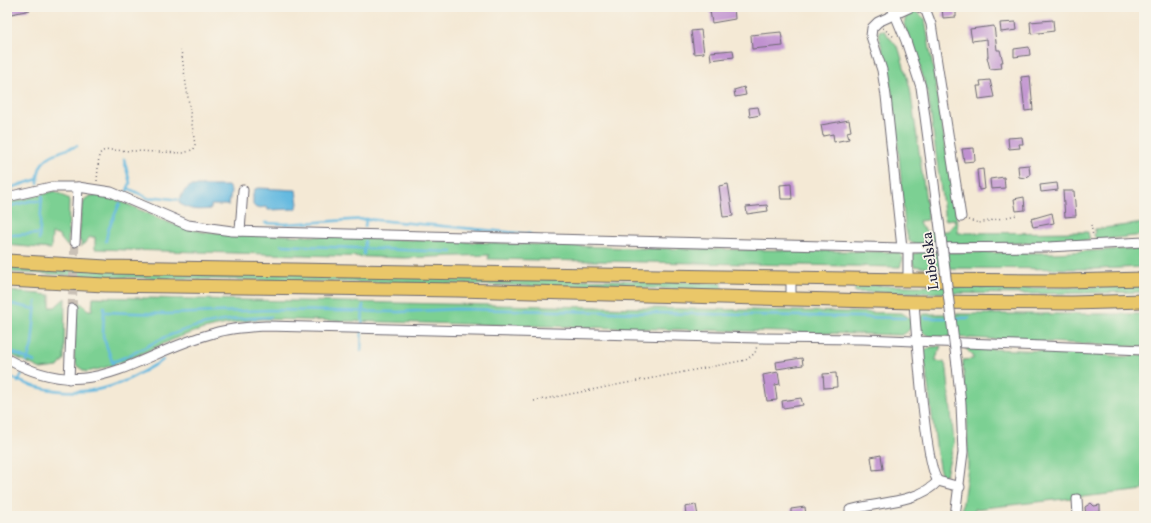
<svg xmlns="http://www.w3.org/2000/svg" width="1151" height="523" font-family="Vollkorn,serif">
  <style>
    .green { fill: #7cd093; stroke: #4f7967 }
    .water { fill: #63b9e0; stroke: #426e8e }
    .lines { fill: none; stroke-linecap: round; stroke-linejoin: round }
    .stream { stroke: #63b9e0; stroke-width: 2.5 }
    .building { fill: #c091d0 }
    .minor-tunnel { stroke: #cac1b6; stroke-width: 9; stroke-dasharray: 9 4.5; stroke-linecap: butt }
    .minor-casing { stroke: #6c6871; stroke-width: 11 }
    .highway-casing { stroke: #6c6871; stroke-width: 15 }
    .path { stroke: #6c6871; stroke-width: 1.5; stroke-dasharray: 1 3; stroke-linecap: butt }
    .minor { stroke: #fff; stroke-width: 9 }
    .highway { stroke: #eac769; stroke-width: 13 }
    .minor-bridge-casing { stroke: #6c6871; stroke-width: 11; stroke-linecap: butt }
    .minor-bridge { stroke: #fff; stroke-width: 9 }
    .labels { text-anchor: middle; stroke-width: 3.5; stroke-linejoin: round; paint-order: stroke }
    .street-label { font-size: 15px; fill: #22223b; stroke: #f7f3e8 }
  </style>
  <rect width="100%" height="100%" fill="#f7f3e8"/>
  <filter id="ink" filterUnits="userSpaceOnUse"><feTurbulence type="fractalNoise" baseFrequency=".025" numOctaves="2"/><feDisplacementMap in="SourceGraphic" scale="8" xChannelSelector="R" yChannelSelector="G"/><feConvolveMatrix kernelMatrix="1 2 1 2 8 2 1 2 1" color-interpolation-filters="sRGB"/></filter>
  <filter id="wash" filterUnits="userSpaceOnUse"><feTurbulence type="fractalNoise" baseFrequency=".012" numOctaves="4" result="noise"/><feDisplacementMap in="SourceGraphic" scale="16" xChannelSelector="R" yChannelSelector="G"/><feGaussianBlur stdDeviation="0.9" result="paint"/><feColorMatrix in="noise" values="0 0 0 0 0 0 0 0 0 0 0 0 0 0 0 0 0 1.4 0 .05"/><feComposite in="paint" operator="in"/></filter>
  <g filter="url(#wash)">
    <rect width="100%" height="100%" fill="#f4e9d5"/>
    <g class="green">
      <path d="M911,12L918,13L925,19L956,211L958,233L1088,232L1090,240L1042,243L914,244L909,241L905,227C899,162 897,96 878,34L880,30L884,31L899,49L910,88L928,215V220L919,221L921,227L928,232L948,231L955,223L954,219L945,220L928,95L919,64L906,30L904,24L906,16Z"/>
      <polygon points="55,191 69,199 68,247 58,235 52,234 51,249 7,245 7,203"/>
      <polygon points="99,195 120,201 172,224 203,232 631,248 900,252 903,259 900,267 488,259 489,255 405,258 95,249 95,237 90,237 81,247 81,241 79,241 81,211 85,199 90,196"/>
      <polygon points="1144,223 1144,235 1097,240 1094,235 1095,229"/>
      <polygon points="1144,248 1144,267 1095,269 928,268 914,266 912,260 913,254 920,252 1054,253"/>
      <polygon points="7,264 722,283 722,290 106,277 7,272"/>
      <polygon points="855,285 1022,288 1144,286 1144,292 1027,294 855,292"/>
      <polygon points="7,291 50,295 50,307 55,307 65,298 64,359 58,367 41,369 7,353"/>
      <path d="M93,297L902,313L911,319C912,327 910,331 902,335L263,319C235,322 211,326 185,335C152,347 122,366 86,372L77,366L74,359L77,299L88,310H92Z"/>
      <polygon points="924,314 1144,314 1144,347 930,336 921,332 919,325 920,317"/>
      <polygon points="941,346 935,361 944,362 947,369 954,443 946,474 942,476 939,468 924,355 925,350 931,347"/>
      <path d="M965,348L1097,353C1111,357 1130,358 1144,354V490L975,509L974,516H961L968,467L967,409L963,366V360L973,359V356Z"/>
    </g>
    <g class="water">
      <path d="M191,186H228L231,191L229,205H211V209C198,210 190,211 179,203C180,197 185,188 191,186Z"/>
      <polygon points="259,188 296,190 298,204 295,209 268,210 267,207 256,208 253,205 253,194 255,189"/>
    </g>
    <g class="lines">
      <g class="stream">
        <polyline points="124,159 130,183 127,191"/>
        <path d="M38,183C36,156 56,153 77,146"/>
        <polyline points="128,188 150,199 158,197 180,200"/>
        <polyline points="7,189 38,179"/>
        <polyline points="7,207 30,201 42,201"/>
        <polyline points="265,223 286,224 366,219 530,234"/>
        <polyline points="365,227 366,219"/>
        <polyline points="7,235 39,234"/>
        <polyline points="39,240 42,196"/>
        <polyline points="106,241 108,230 120,203"/>
        <polyline points="281,245 452,252"/>
        <polyline points="364,254 365,241"/>
        <polyline points="7,303 35,309"/>
        <polyline points="104,307 103,336 113,364"/>
        <polyline points="104,312 167,314 269,310 399,312 456,309 905,318"/>
        <polyline points="925,318 948,318"/>
        <polyline points="953,318 969,318"/>
        <polyline points="7,350 35,362"/>
        <polyline points="361,351 363,305"/>
        <polyline points="27,361 32,345 36,302"/>
        <path d="M112,362C132,356 149,344 168,336C202,322 234,318 271,317"/>
        <path d="M7,375C38,393 87,397 120,383C135,377 149,368 163,360"/>
        <polyline points="18,382 22,374"/>
      </g>
    </g>
    <g id="blocks">
      <g class="building">
        <polygon points="7,7 29,7 30,10 7,15"/>
        <polygon points="734,7 735,19 712,23 710,11"/>
        <polygon points="942,7 956,7 956,17 943,18"/>
        <polygon points="1053,20 1054,31 1031,34 1030,22"/>
        <polygon points="1016,22 1017,30 1001,32 1000,23"/>
        <polygon points="994,26 997,50 1000,50 1003,62 1001,62 1002,68 990,69 987,57 988,57 987,39 972,41 970,29"/>
        <polygon points="701,30 704,53 694,54 691,31"/>
        <polygon points="781,32 783,46 752,49 751,35"/>
        <polygon points="1029,47 1030,55 1014,57 1014,49"/>
        <polygon points="733,50 734,57 711,60 710,52"/>
        <polygon points="1030,76 1033,110 1025,111 1021,77"/>
        <polygon points="990,80 994,97 979,99 977,86 981,86 980,81"/>
        <polygon points="744,87 746,95 735,97 734,90"/>
        <polygon points="758,107 760,115 750,117 749,108"/>
        <polygon points="849,120 851,131 847,132 849,139 834,142 833,134 823,136 821,125"/>
        <polygon points="1022,137 1023,144 1019,144 1020,148 1009,149 1008,138"/>
        <polygon points="974,148 975,161 964,162 962,149"/>
        <polygon points="1029,165 1030,175 1025,178 1019,177 1018,166"/>
        <polygon points="983,169 985,189 979,190 977,170"/>
        <polygon points="1004,177 1005,188 991,189 990,179"/>
        <polygon points="1057,183 1058,190 1041,192 1040,185"/>
        <polygon points="728,184 733,216 723,217 719,186"/>
        <polygon points="791,184 792,199 781,199 780,185"/>
        <polygon points="1063,191 1074,191 1076,216 1065,217"/>
        <polygon points="1024,197 1025,210 1016,211 1014,199"/>
        <polygon points="767,205 768,211 747,214 746,207"/>
        <polygon points="1052,213 1054,223 1033,227 1031,219"/>
        <polygon points="802,358 803,365 777,369 776,362"/>
        <polygon points="778,372 780,384 775,385 777,400 767,401 763,375"/>
        <polygon points="836,373 837,387 824,388 823,374"/>
        <polygon points="801,398 803,405 783,408 782,401"/>
        <polygon points="881,455 883,469 873,470 871,457"/>
        <polygon points="1091,503 1094,506 1100,505 1100,512 1095,512 1096,516 1086,516 1085,507"/>
        <polygon points="696,505 698,516 686,516 685,507"/>
        <polygon points="805,507 806,516 791,516 791,509"/>
      </g>
    </g>
  </g>
  <g filter="url(#ink)">
    <use href="#blocks" fill-opacity="0" stroke="#6c6871" stroke-width="1"/>
    <g class="lines">
      <polyline class="minor-tunnel" points="72,309 75,242"/>
      <defs>
        <g id="minor">
          <polyline points="892,7 906,41 921,87 939,221"/>
          <polyline points="911,7 878,22 872,28 871,36 882,70 886,96 902,248 1048,247 1144,242"/>
          <polyline points="919,7 926,11 931,24 961,217"/>
          <polyline points="78,187 111,192 188,225 232,231 902,248"/>
          <polyline points="7,197 51,187 78,187 75,242"/>
          <polyline points="240,231 243,190"/>
          <polyline points="908,280 908,248"/>
          <polyline points="791,299 791,277"/>
          <path d="M914,302C916,330 925,467 938,481L960,487"/>
          <path d="M7,359C93,407 134,354 214,333C231,328 248,327 266,326L758,338L863,339L1144,350"/>
          <polyline points="69,379 72,309"/>
          <polyline points="1077,499 1078,516"/>
          <path d="M850,516V510C877,502 919,503 938,481"/>
          <polyline points="955,516 963,452 961,404 957,366"/>
        </g>
        <g id="highway">
          <polyline points="7,261 106,267 908,280 1065,281 1144,279"/>
          <polyline points="7,280 105,285 457,290 914,302 1072,303 1144,301"/>
        </g>
      </defs>
      <use href="#minor" class="minor-casing"/>
      <use href="#highway" class="highway-casing"/>
      <g class="path">
        <polyline points="883,28 894,37"/>
        <polyline points="97,181 99,155 102,151 110,150 184,153 194,149 195,145 181,50"/>
        <polyline points="968,220 979,223 1017,215"/>
        <polyline points="1091,225 1093,236"/>
        <polyline points="534,401 746,360 755,353 757,346"/>
      </g>
      <use href="#minor" class="minor"/>
      <use href="#highway" class="highway"/>
      <defs>
        <polyline id="minor-bridge" points="939,221 957,366"/>
      </defs>
      <use href="#minor-bridge" class="minor-bridge-casing"/>
      <use href="#minor-bridge" class="minor-bridge"/>
    </g>
  </g>
  <g class="labels">
    <g class="street-label">
      <text transform="translate(930 261) rotate(-97)" y="5">Lubelska</text>
    </g>
  </g>
  <rect width="1151" height="523" fill="none" stroke="#f7f3e8" stroke-width="24"/>
</svg>
